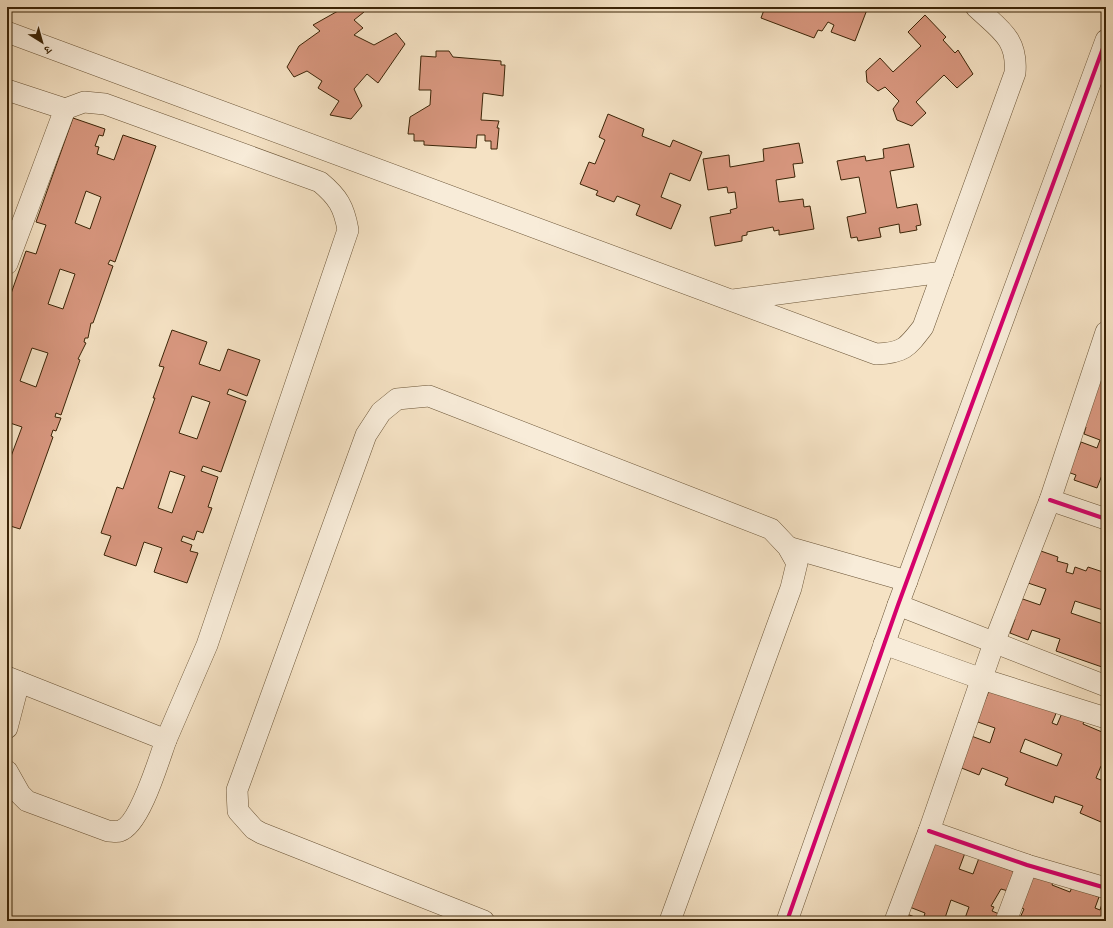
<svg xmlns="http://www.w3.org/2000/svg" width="1113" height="928" font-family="Alegreya,'Noto Serif Devanagari',serif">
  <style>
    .building { fill: #d8977f; stroke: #3b2407; fill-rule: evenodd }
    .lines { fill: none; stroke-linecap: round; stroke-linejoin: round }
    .minor-casing { stroke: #6a5436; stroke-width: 22 }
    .minor { stroke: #f8ecd9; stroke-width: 21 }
    .cycleway-casing { stroke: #f8ecd9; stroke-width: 6 }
    .cycleway { stroke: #d6006c; stroke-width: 4 }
  </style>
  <rect width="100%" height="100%" fill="#f5e2c4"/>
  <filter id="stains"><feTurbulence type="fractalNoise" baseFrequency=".005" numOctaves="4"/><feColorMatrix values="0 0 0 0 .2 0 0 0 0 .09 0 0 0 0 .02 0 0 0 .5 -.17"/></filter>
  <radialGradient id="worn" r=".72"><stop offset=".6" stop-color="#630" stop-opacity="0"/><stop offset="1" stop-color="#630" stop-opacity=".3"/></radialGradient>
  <g class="building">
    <polygon points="345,7 360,7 364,12 354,20 363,28 354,35 374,45 396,33 405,44 378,83 367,74 354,89 362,106 351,119 330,115 339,101 318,88 322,81 307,71 294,77 287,67 299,46 320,31 313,25"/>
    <polygon points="761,7 868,7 855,41 831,32 834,25 828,22 822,31 818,30 814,38 761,18 764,10"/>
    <polygon points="925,15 946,37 943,40 955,53 958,50 973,74 957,88 944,75 916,102 926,113 912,126 897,120 893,109 899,101 885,87 878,91 867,82 866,71 880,58 893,72 921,46 908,32"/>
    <polygon points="436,51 449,51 453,57 501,61 501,65 505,65 503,96 483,93 481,120 499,121 497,128 499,128 497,149 491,149 491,141 485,141 485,135 477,135 476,148 424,145 424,141 414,141 414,134 408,134 410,117 430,105 431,90 419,90 421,56 436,57"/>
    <polygon points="608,114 644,129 642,136 670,147 673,140 702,152 690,181 670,173 661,197 681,205 671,229 636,215 640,205 617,196 614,202 596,195 598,191 580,184 589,162 595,164 605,140 599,137"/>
    <path d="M73,118L105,129L103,136L99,135L95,146L99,147L97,154L114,160L123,135L156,146L115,262L110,260L108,264L113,266L93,323H91L88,338H85L84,342L86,343L78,359L80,360L61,415L56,413L55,417L61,418L56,431L53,430L51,436L53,437L20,529L7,525V458L10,459L22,427L7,422V305L26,251L36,254L46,225L36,222ZM86,191L101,197L90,229L75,223ZM60,269L75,274L63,309L48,304ZM32,348L48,353L36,387L20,381Z"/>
    <polygon points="799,143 803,163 793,164 795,177 776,180 779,202 803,199 804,207 810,206 814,229 779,235 779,230 774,231 773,227 747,232 747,235 742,236 742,241 715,246 710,217 731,213 730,210 737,208 735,192 728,193 727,187 708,190 703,159 729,155 730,167 764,161 763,149"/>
    <polygon points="909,144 914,167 890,171 897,208 917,204 921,225 916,226 917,230 900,233 899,224 879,228 881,237 858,241 857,237 851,238 847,217 866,213 859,177 841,180 837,161 865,156 866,161 884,158 883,149"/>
    <path d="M172,330L207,342L199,364L220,371L228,349L260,360L247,396L229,389L227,394L246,401L221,472L203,466L201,471L218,477L208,507L212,508L203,533L197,531L194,540L183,536L181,541L192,545L190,551L198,553L187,583L154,572L162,548L144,542L136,566L104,555L111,536L101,533L117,487L123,489L155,398H153L164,367L159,366ZM192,396L210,402L197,439L179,433ZM170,471L185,476L172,513L158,508Z"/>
    <polygon points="1099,370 1106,373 1106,465 1097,488 1074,480 1076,475 1062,470 1070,447 1078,450 1081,442 1097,448 1100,440 1084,434 1086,427 1080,425"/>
    <polygon points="1038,550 1058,557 1057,561 1068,564 1066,572 1073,574 1075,567 1086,571 1088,567 1106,573 1102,588 1106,589 1106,611 1075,601 1071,613 1106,625 1106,659 1102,667 1056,651 1060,639 1032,630 1028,640 1010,633 1015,619 1010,617 1017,597 1040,605 1046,589 1022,581"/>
    <path d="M991,686L1057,711L1052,723L1057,725L1062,713L1084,721L1083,724L1102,732L1103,729L1106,730V768L1101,766L1096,778L1106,782V809L1101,822L1080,813L1083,806L1055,796L1053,803L1005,785L1008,778L982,768L979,775L959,767L966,734L990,743L995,728L972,720L983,705ZM1025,739L1062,754L1057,766L1020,752Z"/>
    <polygon points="931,841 965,853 959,869 973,874 979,858 1015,872 1008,891 1001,889 991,906 994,907 992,911 999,914 997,921 964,921 969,907 951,900 944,921 901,921 904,913 923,920 925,913 907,906"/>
    <polygon points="1031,872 1054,880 1052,885 1070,892 1072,887 1099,897 1095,908 1100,910 1103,901 1106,902 1106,921 1009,921 1011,917 1019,920 1024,909 1014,905"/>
  </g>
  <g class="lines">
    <defs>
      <g id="minor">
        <path d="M7,32L876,354C903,353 907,348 923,327L1015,73C1018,38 999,29 976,7"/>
        <polyline points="7,90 65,109 7,264"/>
        <polyline points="733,300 943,272"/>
        <polyline points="1050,500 1106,519"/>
        <polyline points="788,547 907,581"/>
        <polyline points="898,605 1106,686"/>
        <polyline points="884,644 982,679 1106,718"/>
        <path d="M7,677L166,740L207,645L348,230C344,207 338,197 320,182L105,104L84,102L65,109"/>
        <polyline points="7,728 19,682"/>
        <path d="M7,771L20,794L27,801L108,831C112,831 117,832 120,831C140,825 159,759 166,740"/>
        <polyline points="929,831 1027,865 1106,888"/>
        <polyline points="484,921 261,833 254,829 238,811 237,790 366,435 381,412 397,399 429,396 771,529 788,547 797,563 791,588 670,921"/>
        <polyline points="787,921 898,605 1106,40"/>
        <polyline points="895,921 929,831 994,643 1050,500 1106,332"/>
        <polyline points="1006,921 1027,865"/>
      </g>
    </defs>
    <use href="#minor" class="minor-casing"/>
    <use href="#minor" class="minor"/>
    <defs>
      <g id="cycleway">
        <polyline points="1050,500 1106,519"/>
        <polyline points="929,831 1027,865 1106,888"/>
        <polyline points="787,921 898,605 1106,40"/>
      </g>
    </defs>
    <use href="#cycleway" class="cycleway-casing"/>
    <use href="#cycleway" class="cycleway"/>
  </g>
  <rect width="1113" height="928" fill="none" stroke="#f5e2c4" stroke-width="24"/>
  <rect x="8" y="8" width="1097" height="912" fill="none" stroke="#3b2407" stroke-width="2"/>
  <rect x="12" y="12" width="1089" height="904" fill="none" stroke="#3b2407"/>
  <g transform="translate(42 42) rotate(143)" stroke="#f8ecd9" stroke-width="3" paint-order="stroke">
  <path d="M0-3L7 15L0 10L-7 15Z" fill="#3b2407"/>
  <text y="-6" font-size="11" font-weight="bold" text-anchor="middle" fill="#3b2407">उ</text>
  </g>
  <rect width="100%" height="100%" filter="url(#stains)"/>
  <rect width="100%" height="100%" fill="url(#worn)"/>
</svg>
